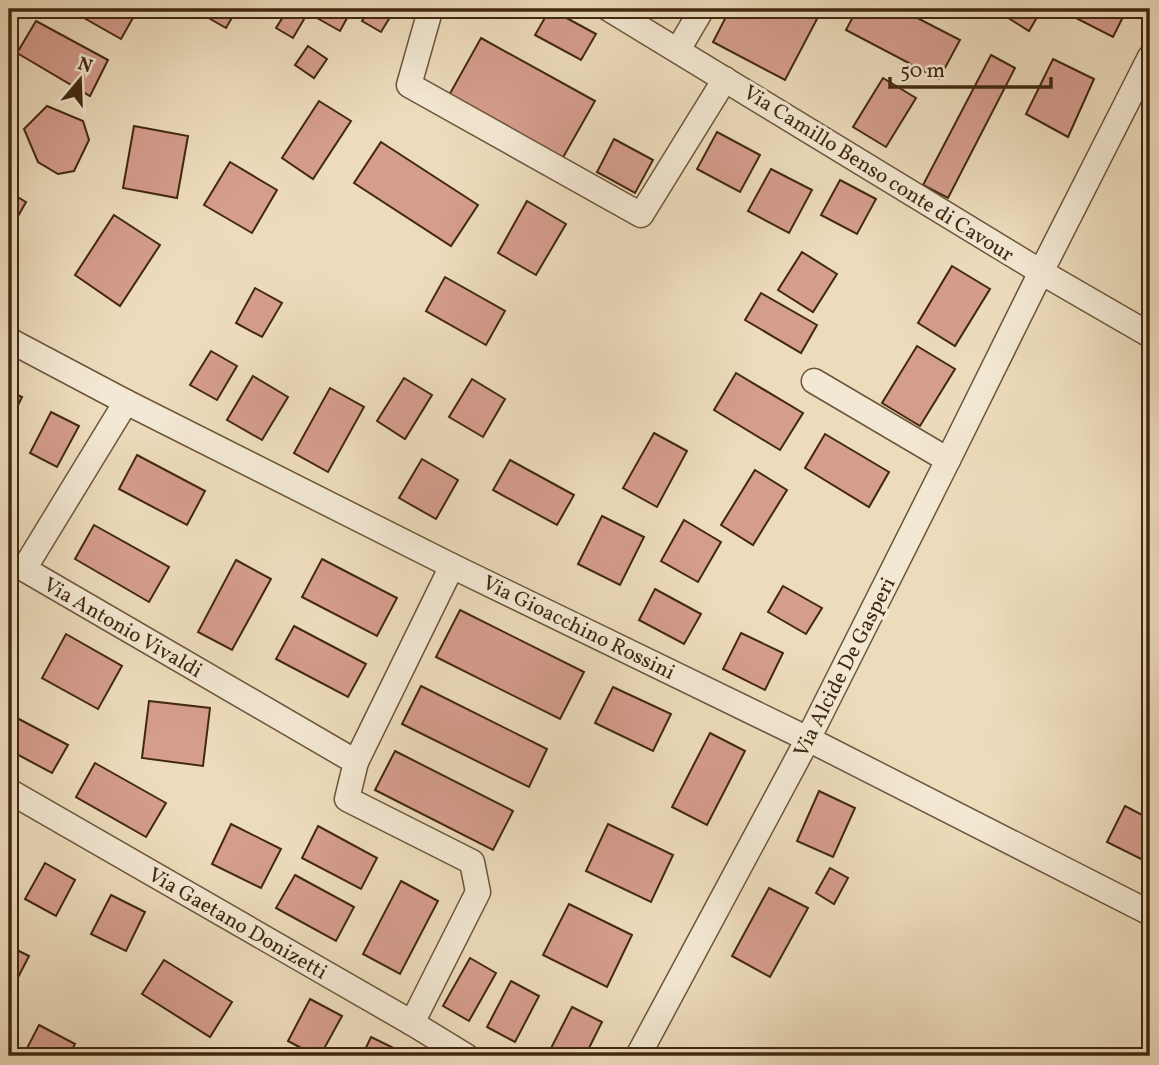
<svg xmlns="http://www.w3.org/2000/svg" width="1159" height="1065" font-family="Vollkorn,serif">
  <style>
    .building { fill: #d59d8d; stroke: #41280f; stroke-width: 2 }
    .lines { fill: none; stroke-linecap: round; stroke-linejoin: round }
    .minor-casing { stroke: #6c553a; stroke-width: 27 }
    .minor { stroke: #f3e8d3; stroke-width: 24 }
    .labels { text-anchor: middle; stroke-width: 7; stroke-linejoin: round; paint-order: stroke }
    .street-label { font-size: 21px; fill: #41280f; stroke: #f3e8d3 }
  </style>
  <rect width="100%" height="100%" fill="#eddcbc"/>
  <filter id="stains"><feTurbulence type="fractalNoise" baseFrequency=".00286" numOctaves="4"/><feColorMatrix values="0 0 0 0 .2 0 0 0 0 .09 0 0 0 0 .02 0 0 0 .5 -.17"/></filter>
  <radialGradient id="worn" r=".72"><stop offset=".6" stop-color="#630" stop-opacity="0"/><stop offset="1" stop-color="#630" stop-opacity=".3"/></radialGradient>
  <g class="building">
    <polygon points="90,9 138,9 121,39 84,18"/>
    <polygon points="193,9 237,9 226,28"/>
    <polygon points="288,9 310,9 293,38 276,28"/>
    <polygon points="323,9 352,9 340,31 317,18"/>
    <polygon points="370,9 395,9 381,32 362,21"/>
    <polygon points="550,9 596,34 581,60 535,35"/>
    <polygon points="730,9 798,9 817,19 785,80 713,42"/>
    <polygon points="857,9 900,9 960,40 939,79 846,30"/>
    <polygon points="1009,9 1042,9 1029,31 1005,16"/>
    <polygon points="1073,9 1127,9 1113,37 1070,15"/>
    <polygon points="36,21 108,60 90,96 17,53"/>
    <polygon points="481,38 595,101 561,161 448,97"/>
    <polygon points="308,46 327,59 314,78 295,65"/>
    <polygon points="991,55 1015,68 948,198 923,185"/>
    <polygon points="1053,59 1094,79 1068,137 1026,114"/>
    <polygon points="883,78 916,98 886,147 853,127"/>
    <polygon points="319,101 351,121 313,179 282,158"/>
    <polygon points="47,106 83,121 89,140 74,171 58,174 38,162 24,129"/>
    <polygon points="134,126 188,136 177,198 123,188"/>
    <polygon points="717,132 760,155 740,192 697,169"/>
    <polygon points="614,139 653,160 635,193 597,172"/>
    <polygon points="381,142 478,205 451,246 354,183"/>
    <polygon points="230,162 277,190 252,233 204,205"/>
    <polygon points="771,169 812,190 789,233 748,211"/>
    <polygon points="840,180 876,199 857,234 821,215"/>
    <polygon points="9,192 26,202 9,232"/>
    <polygon points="527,201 566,224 536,275 498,253"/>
    <polygon points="114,215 160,245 120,306 75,275"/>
    <polygon points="802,252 837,274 813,312 778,290"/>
    <polygon points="952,266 990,289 955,346 918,323"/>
    <polygon points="445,277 505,311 486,345 426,311"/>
    <polygon points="255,288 282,303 262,337 236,323"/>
    <polygon points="761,293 817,325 801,353 745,320"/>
    <polygon points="917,346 955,369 920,426 882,403"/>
    <polygon points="211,351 237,366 217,400 190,385"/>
    <polygon points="736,373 803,413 780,450 714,410"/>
    <polygon points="253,376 288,397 262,440 227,420"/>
    <polygon points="404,378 432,395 405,439 377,421"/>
    <polygon points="472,379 505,399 483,437 449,417"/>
    <polygon points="330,388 364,407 328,472 294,453"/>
    <polygon points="9,391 22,397 9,424"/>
    <polygon points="51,412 79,426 57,467 30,453"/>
    <polygon points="654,433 687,451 657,507 623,488"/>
    <polygon points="825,434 889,472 869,507 805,468"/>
    <polygon points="137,455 205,491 187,525 119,489"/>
    <polygon points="422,459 458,480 436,519 399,498"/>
    <polygon points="510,460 574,495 557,525 493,490"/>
    <polygon points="755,470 787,490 753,545 721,525"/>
    <polygon points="602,516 644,537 620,585 578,564"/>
    <polygon points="684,520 721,542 698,582 661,561"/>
    <polygon points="94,525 169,567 149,602 75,559"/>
    <polygon points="322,559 397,598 377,636 302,597"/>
    <polygon points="236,560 271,579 232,650 198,632"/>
    <polygon points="783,586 822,608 806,634 768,612"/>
    <polygon points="655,589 701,614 684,644 639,620"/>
    <polygon points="460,610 584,672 560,719 436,657"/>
    <polygon points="294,626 366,664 348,697 276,659"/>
    <polygon points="741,633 783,653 765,690 723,669"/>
    <polygon points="66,634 122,666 98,709 42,678"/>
    <polygon points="421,686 547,749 529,787 402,724"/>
    <polygon points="613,687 671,714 653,751 595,723"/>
    <polygon points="149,701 210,708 203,766 142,758"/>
    <polygon points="17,718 68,745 52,773 9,750 9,734"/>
    <polygon points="710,733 745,751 707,825 672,807"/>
    <polygon points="395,751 513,811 493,850 375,790"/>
    <polygon points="95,763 166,803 146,837 76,797"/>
    <polygon points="819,791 855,808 833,857 797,841"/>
    <polygon points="1125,806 1150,819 1150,849 1145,861 1107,842"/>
    <polygon points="231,824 281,849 261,888 212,864"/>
    <polygon points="608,824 673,855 651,902 586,871"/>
    <polygon points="318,826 377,858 361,889 302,858"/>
    <polygon points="45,863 75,880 56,916 25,899"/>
    <polygon points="830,868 848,878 834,904 816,893"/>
    <polygon points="295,875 354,907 336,941 276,908"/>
    <polygon points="401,881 438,901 400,974 363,954"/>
    <polygon points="769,888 808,908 770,977 732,956"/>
    <polygon points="111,895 145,912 126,951 91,934"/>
    <polygon points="569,904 632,935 607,987 543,955"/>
    <polygon points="9,946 29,956 9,995"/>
    <polygon points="470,958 496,973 469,1021 443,1006"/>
    <polygon points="164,960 232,1002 210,1037 142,994"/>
    <polygon points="511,981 539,996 515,1042 487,1027"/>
    <polygon points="310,999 342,1016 320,1056 316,1056 288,1041"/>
    <polygon points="572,1007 602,1022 585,1056 547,1056"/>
    <polygon points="39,1025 75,1044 69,1056 23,1056"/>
    <polygon points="371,1037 408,1055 407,1056 362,1056"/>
  </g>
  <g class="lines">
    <defs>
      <g id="minor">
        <polyline points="609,9 1041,272 1150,335"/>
        <polyline points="430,11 409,85 641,215 725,79"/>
        <polyline points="678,50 702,9"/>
        <polyline points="9,340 126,402 452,566 808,739 1150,913"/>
        <polyline points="814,381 948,460"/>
        <polyline points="126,402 24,569 356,762 347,799 472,862 478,892 412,1023"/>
        <polyline points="356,762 452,566"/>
        <polyline points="9,791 412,1023 466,1056"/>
        <polyline points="638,1056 808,739 948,460 1041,272 1150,57"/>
      </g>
    </defs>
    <use href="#minor" class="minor-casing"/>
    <use href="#minor" class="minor"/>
  </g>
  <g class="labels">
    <g class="street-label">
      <text transform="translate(879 173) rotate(32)" y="7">Via Camillo Benso conte di Cavour</text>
      <text transform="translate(123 627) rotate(30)" y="7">Via Antonio Vivaldi</text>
      <text transform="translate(579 627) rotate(26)" y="7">Via Gioacchino Rossini</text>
      <text transform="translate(844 667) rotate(-63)" y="7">Via Alcide De Gasperi</text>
      <text transform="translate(238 923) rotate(30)" y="7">Via Gaetano Donizetti</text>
    </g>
  </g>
  <rect width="1159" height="1065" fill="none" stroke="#eddcbc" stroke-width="35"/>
  <rect x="10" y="10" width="1138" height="1044" fill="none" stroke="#41280f" stroke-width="3.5"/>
  <rect x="18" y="18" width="1124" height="1030" fill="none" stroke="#41280f" stroke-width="2"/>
  <g transform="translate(80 80) rotate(19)" stroke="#f3e8d3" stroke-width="5" paint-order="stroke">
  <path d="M0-5L12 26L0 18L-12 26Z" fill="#41280f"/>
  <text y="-10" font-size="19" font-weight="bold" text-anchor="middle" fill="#41280f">N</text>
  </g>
  <path d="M890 77v10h161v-10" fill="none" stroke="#41280f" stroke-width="3.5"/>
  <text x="900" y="77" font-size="21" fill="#41280f" stroke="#f3e8d3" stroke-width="5" paint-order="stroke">50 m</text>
  <rect width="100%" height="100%" filter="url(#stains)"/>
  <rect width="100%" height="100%" fill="url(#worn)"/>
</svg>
